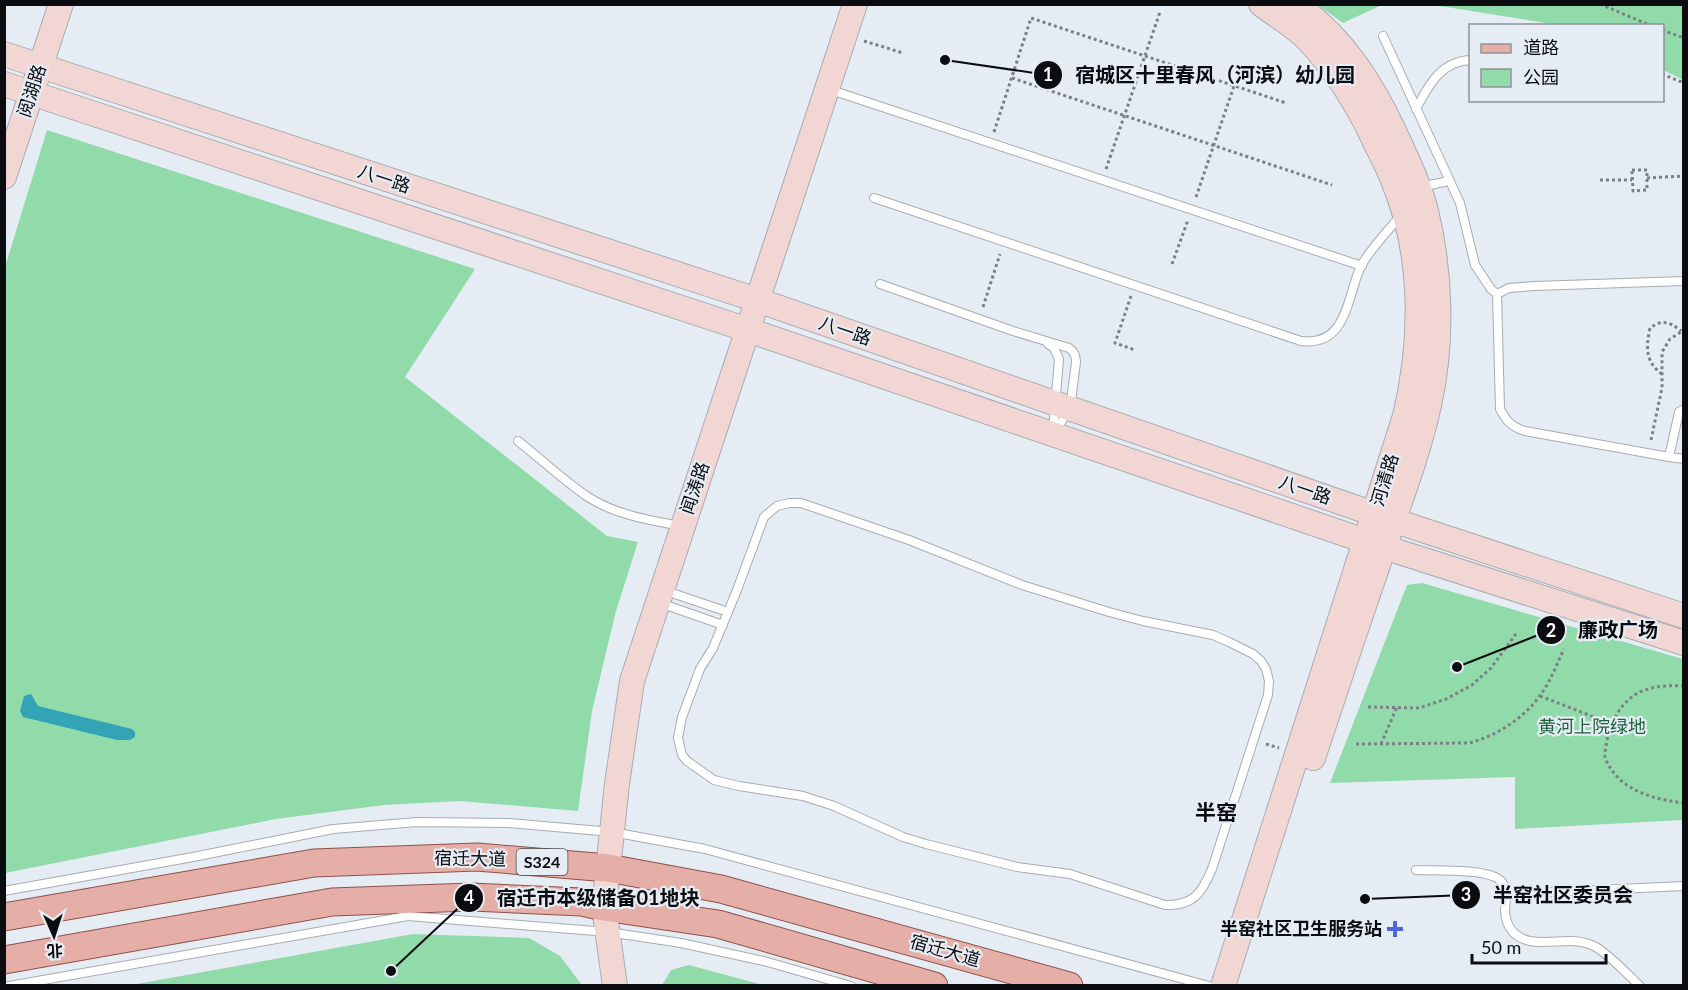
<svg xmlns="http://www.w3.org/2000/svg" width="1688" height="990" font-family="Lato,'Noto Sans SC',sans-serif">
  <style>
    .green { fill: #91dbab }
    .water { fill: #32a4b5 }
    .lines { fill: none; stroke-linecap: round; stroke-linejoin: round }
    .lane-casing { stroke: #a7acb3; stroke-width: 10 }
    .secondary-casing { stroke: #a7acb3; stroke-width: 26 }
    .primary-casing { stroke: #8d524b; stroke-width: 29 }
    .path { stroke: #7c8085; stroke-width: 3; stroke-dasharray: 3 3; stroke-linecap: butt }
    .lane { stroke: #fff; stroke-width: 8 }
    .secondary { stroke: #f2d6d3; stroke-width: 24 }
    .primary { stroke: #e5aea7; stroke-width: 27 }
    .poi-dot { fill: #5264da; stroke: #e6ecf4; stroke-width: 2 }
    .labels { text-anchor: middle; stroke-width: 4.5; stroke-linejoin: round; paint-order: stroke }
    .shield { fill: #e6ecf4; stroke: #4d4f54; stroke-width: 1.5 }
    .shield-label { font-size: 16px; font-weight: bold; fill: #0b0c0f }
    .street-label { font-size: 18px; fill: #0b0c0f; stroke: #e6ecf4 }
    .park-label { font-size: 18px; fill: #1b613b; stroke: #e6ecf4 }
    .poi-label { font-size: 18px; font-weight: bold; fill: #0b0c0f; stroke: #e6ecf4; text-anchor: end }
    .quarter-label { font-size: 21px; font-weight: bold; fill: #0b0c0f; stroke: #e6ecf4 }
    .leader { fill: none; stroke: #0b0c0f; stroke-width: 2 }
    .callout-dot { fill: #0b0c0f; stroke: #e6ecf4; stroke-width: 2 }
    .mark-label { font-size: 18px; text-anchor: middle; font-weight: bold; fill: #fff }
    .callout-label { font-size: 20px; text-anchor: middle; font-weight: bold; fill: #0b0c0f; stroke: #e6ecf4; stroke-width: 4.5; stroke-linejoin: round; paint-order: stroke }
  </style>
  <rect width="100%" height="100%" fill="#e6ecf4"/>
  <g class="green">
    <polygon points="1318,5 1382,5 1343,23"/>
    <polygon points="1434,5 1683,5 1683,80 1663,70 1662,26 1558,25"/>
    <polygon points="47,130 475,269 405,377 607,536 638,542 616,611 592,711 578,811 459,801 384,805 276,819 5,873 5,267"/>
    <polygon points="1422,583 1683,659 1683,820 1515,829 1515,777 1330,783 1407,585"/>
    <polygon points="413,934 529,938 560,956 582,985 131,985"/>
    <polygon points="689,965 763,985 662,985 671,970"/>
  </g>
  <polygon class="water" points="31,694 38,706 132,729 135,732 135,737 130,740 117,740 23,717 20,711 24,696"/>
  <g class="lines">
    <defs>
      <g id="lane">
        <path d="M1383,36L1460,203L1475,265L1491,289L1497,294L1500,409C1506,421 1512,427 1525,431L1669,457L1679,412L1684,409"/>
        <polyline points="828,89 1362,266"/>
        <path d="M1416,109C1429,85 1440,62 1470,60"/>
        <polyline points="1420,187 1449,181"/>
        <path d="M874,198L1301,341C1348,347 1347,295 1361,266C1370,249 1389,230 1401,215"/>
        <path d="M880,284L1013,331L1069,348C1074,352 1076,355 1076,362L1070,409L1055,431"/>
        <polyline points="1497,294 1509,288 1534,286 1684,281"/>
        <polyline points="1048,344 1054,348 1059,359 1053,431"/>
        <path d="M518,441C541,459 564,481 588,497C616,515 649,520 681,526"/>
        <polyline points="1669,457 1684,459"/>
        <path d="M789,503H801L909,540L1022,585L1109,612L1143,621L1213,635L1229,642L1253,654L1261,661L1266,669L1269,681L1268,695L1212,869C1202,893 1193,906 1165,905L1070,874L1017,867L926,844L903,837L834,806L803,796L739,786L714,780L687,761L682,755L678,738L682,717L700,669L713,648L737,590L764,517L777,506Z"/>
        <polyline points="663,590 728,612"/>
        <polyline points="660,603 723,625"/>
        <path d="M1416,870C1435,871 1488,868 1501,881C1504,884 1506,890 1508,894"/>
        <polyline points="4,891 193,857 333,829 417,822 509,823 612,832 705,849 1209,986"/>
        <polyline points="9,986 408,916 608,932 681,943 764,961 851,986"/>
        <path d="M1640,986C1627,974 1609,954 1594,946C1573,936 1552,945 1530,941C1506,936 1501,913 1508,894L1684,886"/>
      </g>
      <g id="secondary">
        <path d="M1295,4C1341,35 1371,82 1394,131C1406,157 1419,183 1426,211C1441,273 1443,343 1429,405C1418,456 1398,506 1381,556C1358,623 1335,691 1313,758"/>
        <polyline points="4,54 757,300 1380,516 1684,616"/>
        <polyline points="4,84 748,330 1371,543 1684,643"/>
        <polyline points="4,177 61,4"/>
        <polyline points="615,986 604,907 617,784 632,681 855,4"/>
        <path d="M1223,986L1405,416C1423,340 1424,256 1394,183C1389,169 1382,156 1375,142C1358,105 1336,70 1308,40C1295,26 1276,16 1261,4"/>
      </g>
      <g id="primary">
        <polyline points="4,917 314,863 477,857 608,868 721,889 1069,986"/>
        <polyline points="4,960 332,902 471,897 582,902 604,907 718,924 934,986"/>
      </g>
    </defs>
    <use href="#lane" class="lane-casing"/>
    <use href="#secondary" class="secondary-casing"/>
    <use href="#primary" class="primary-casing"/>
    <g class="path">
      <polyline points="1600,4 1652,26"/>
      <polyline points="1662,30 1684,38"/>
      <polyline points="864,41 903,53"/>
      <polyline points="1662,74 1684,83"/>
      <polyline points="1012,78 1332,185"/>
      <polyline points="994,132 1031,18 1286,103"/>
      <polyline points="1106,169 1160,12"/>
      <polygon points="1632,170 1647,170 1647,190 1633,191"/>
      <polyline points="1647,178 1684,176"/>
      <polyline points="1600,180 1632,180"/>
      <polyline points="1196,197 1234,86"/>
      <polyline points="1172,264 1188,220"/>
      <polyline points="1131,296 1115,343 1135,350"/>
      <polyline points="983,307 1000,254"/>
      <path d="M1662,374C1645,362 1646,347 1650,328C1662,319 1670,322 1681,331"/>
      <polyline points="1651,440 1662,388 1662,352 1670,339 1684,330"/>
      <path d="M1684,686C1671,685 1655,686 1642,691C1621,700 1608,725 1606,747C1605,751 1604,756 1606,760C1620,791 1653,799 1684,803"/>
      <polyline points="1540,696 1612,724"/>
      <polyline points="1368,707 1419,708 1446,699 1472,685 1491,668 1516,634"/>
      <polyline points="1266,744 1279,748"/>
      <path d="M1356,744L1469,743C1496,736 1525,718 1541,694C1551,681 1557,663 1564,649"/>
      <polyline points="1381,744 1397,707"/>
    </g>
    <use href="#lane" class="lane"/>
    <use href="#secondary" class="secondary"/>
    <use href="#primary" class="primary"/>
  </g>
  <path class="poi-dot" d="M1392 920h6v6h6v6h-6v6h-6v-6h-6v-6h6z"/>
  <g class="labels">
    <rect class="shield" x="516.5" y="849" width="51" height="26" rx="4.5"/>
    <g class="shield-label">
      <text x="542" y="868">S324</text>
    </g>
    <g class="street-label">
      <text transform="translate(32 91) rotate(-72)" y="6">阅湖路</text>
      <text transform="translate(384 179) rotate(18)" y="6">八一路</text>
      <text transform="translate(845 331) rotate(19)" y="6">八一路</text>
      <text transform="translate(1385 480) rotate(-73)" y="6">河清路</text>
      <text transform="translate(695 488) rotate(-71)" y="6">闻涛路</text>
      <text transform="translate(1305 490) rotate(19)" y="6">八一路</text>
      <text transform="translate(470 859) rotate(1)" y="6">宿迁大道</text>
      <text transform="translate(945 951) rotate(16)" y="6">宿迁大道</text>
    </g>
    <g class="park-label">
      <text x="1592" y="733">黄河上院绿地</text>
    </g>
    <g class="poi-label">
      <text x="1382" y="935">半窑社区卫生服务站</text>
    </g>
    <g class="quarter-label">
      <text x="1216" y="820">半窑</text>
    </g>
  </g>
  <path class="leader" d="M945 60L1048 75M1457 667L1551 630M1365 899L1466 895M391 971L469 898"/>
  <g class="callout-dot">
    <circle cx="945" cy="60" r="6"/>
    <circle cx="1457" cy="667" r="6"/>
    <circle cx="1365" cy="899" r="6"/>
    <circle cx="391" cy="971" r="6"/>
    <circle cx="1048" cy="75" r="15"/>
    <circle cx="1551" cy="630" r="15"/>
    <circle cx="1466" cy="895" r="15"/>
    <circle cx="469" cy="898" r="15"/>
  </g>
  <g class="mark-label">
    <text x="1048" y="81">1</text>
    <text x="1551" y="637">2</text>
    <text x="1466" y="901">3</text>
    <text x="469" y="904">4</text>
  </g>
  <g class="callout-label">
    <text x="1215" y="82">宿城区十里春风（河滨）幼儿园</text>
    <text x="1618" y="637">廉政广场</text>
    <text x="1563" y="902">半窑社区委员会</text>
    <text x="598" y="905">宿迁市本级储备01地块</text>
  </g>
  <rect width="1688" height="990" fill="none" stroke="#0b0c0f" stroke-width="12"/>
  <rect x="1469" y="24" width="195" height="78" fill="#e6ecf4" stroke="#8e9298" stroke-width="1.5"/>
  <rect x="1481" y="44" width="30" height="9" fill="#e5aea7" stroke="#8e9298" stroke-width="1.5"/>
  <text x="1523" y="54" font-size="18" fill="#0b0c0f">道路</text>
  <rect x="1481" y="69" width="30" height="18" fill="#91dbab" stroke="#8e9298" stroke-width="1.5"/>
  <text x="1523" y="84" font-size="18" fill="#0b0c0f">公园</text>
  <g transform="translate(54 936) rotate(177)" stroke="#e6ecf4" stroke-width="4.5" paint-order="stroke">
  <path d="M0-4.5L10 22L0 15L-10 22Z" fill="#0b0c0f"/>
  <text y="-9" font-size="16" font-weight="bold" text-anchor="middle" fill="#0b0c0f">北</text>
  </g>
  <path d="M1472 954v9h134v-9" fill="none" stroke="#0b0c0f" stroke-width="3"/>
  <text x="1481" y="954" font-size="18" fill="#0b0c0f" stroke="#e6ecf4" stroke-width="4.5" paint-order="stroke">50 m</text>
</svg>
